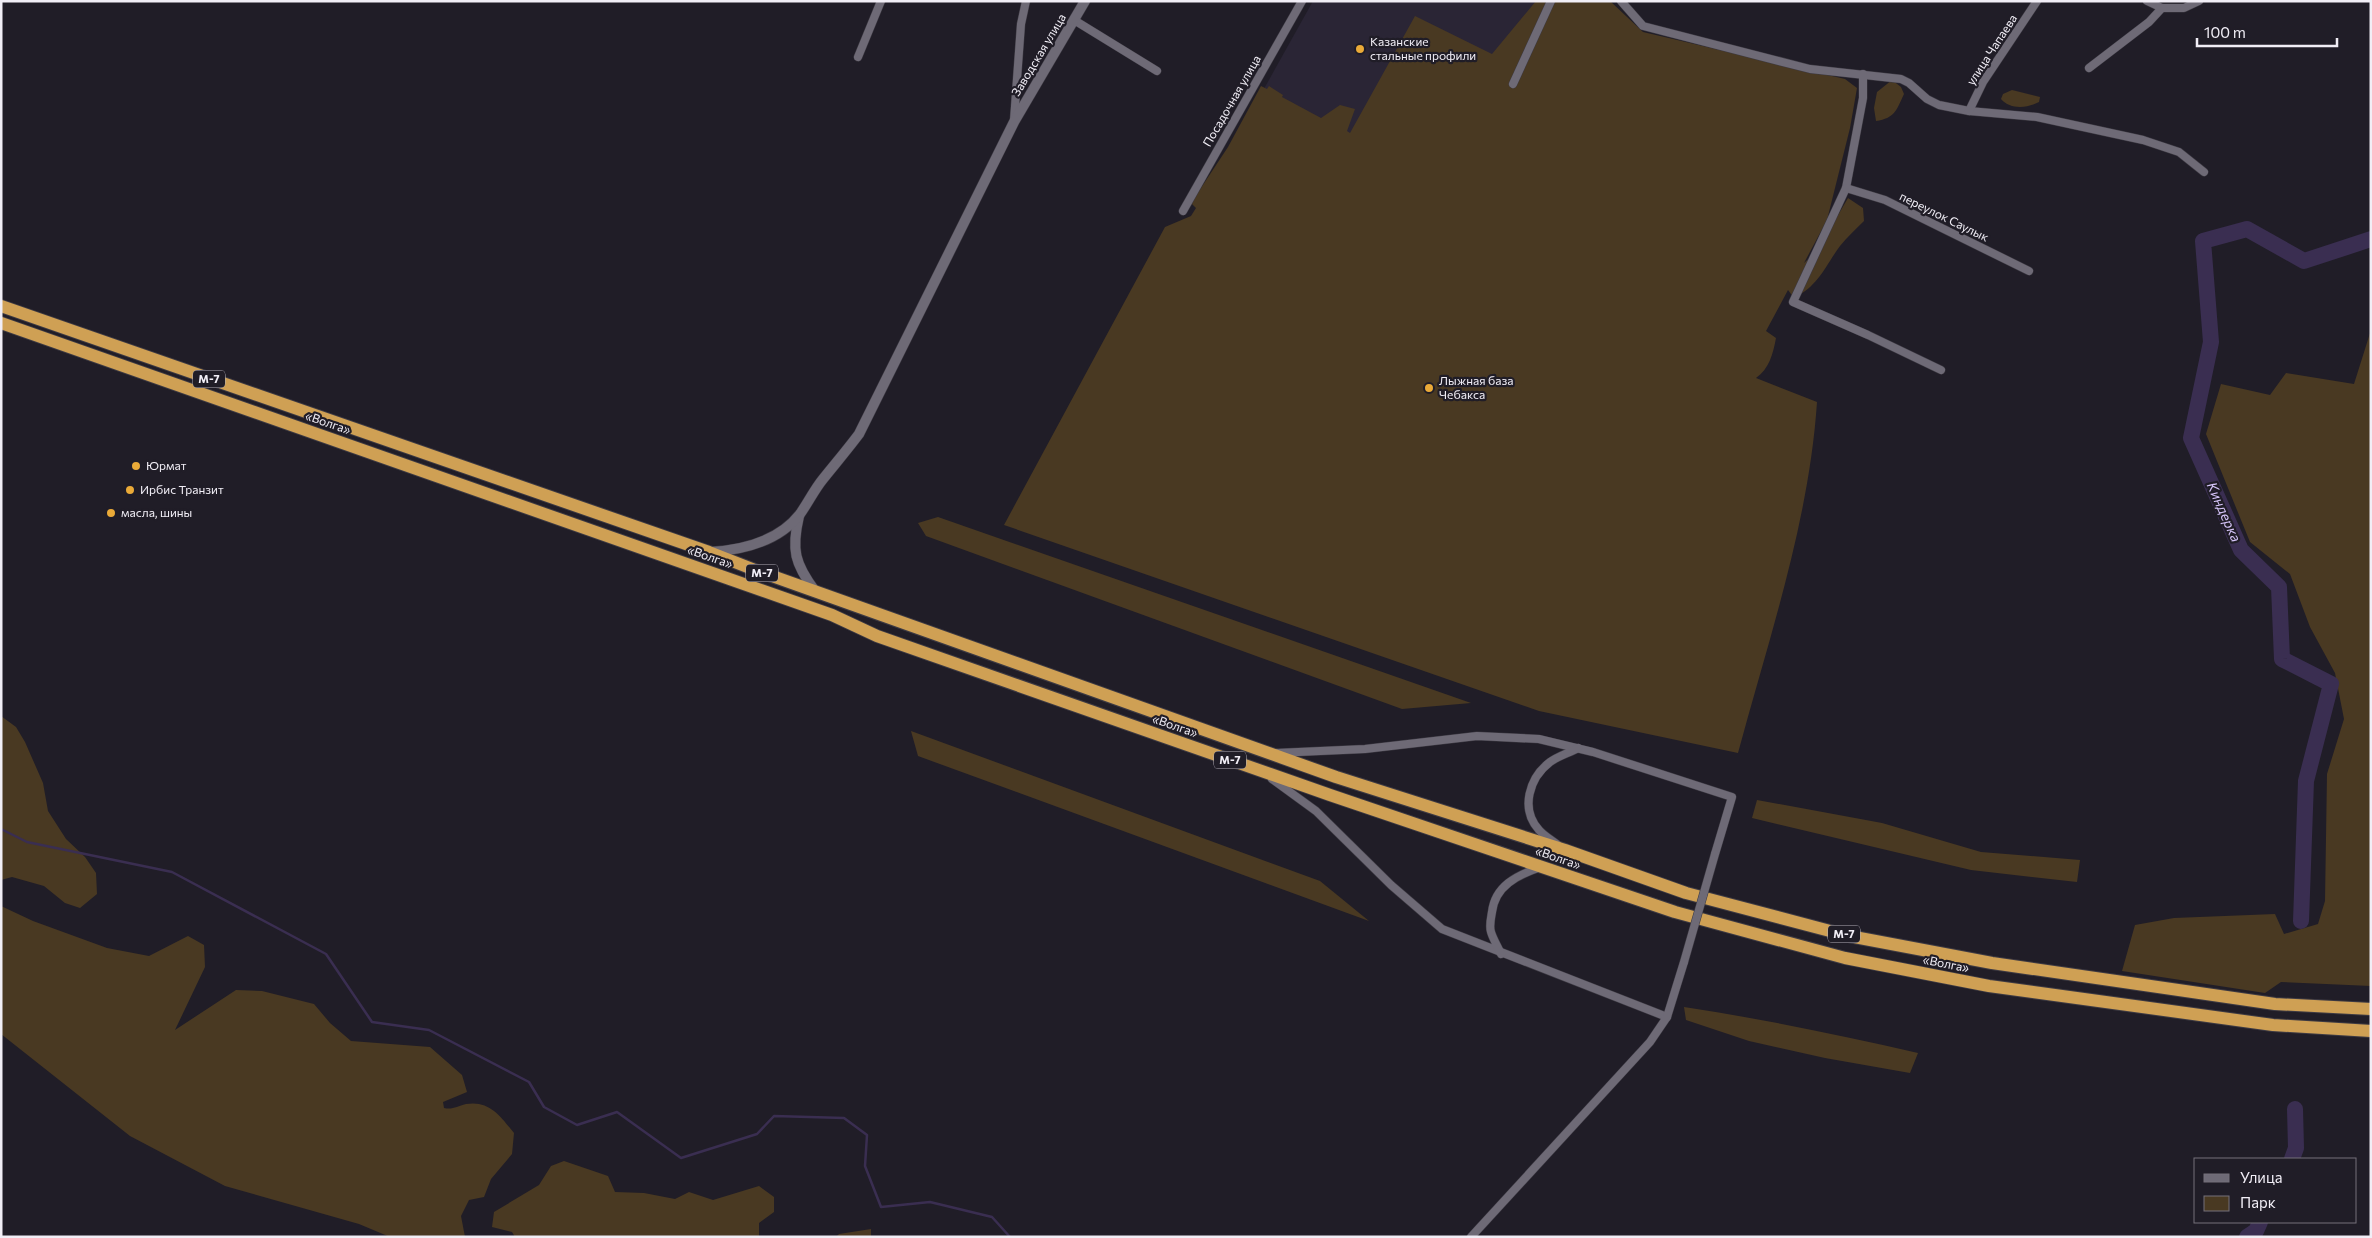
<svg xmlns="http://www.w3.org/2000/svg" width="2372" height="1238" font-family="Commissioner,sans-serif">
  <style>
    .built { fill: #2a2535 }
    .green { fill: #493922 }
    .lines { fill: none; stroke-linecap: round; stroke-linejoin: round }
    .stream { stroke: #3a2e51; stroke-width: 2.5 }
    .river { stroke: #3a2e51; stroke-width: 16 }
    .minor-casing { stroke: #3d3a43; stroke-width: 9 }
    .tertiary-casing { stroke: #3d3a43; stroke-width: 11 }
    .trunk-casing { stroke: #3d3a43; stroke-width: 14 }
    .minor { stroke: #6e6a76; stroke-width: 8 }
    .tertiary { stroke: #6e6a76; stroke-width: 10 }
    .trunk { stroke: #cfa054; stroke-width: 12 }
    .minor-bridge-casing { stroke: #3d3a43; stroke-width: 9; stroke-linecap: butt }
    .minor-bridge { stroke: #6e6a76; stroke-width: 8 }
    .poi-dot { fill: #eaaa38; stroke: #201d27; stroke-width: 2 }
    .labels { text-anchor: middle; stroke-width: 4.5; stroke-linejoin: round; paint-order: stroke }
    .shield { fill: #201d27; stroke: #b2afb8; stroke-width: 1 }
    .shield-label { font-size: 11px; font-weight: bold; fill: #f1eef6 }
    .poi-label { font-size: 12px; fill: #f1eef6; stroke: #201d27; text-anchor: start }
    .street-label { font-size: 12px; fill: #f1eef6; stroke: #201d27 }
    .water-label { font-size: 14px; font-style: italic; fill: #d3c2f6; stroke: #201d27 }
  </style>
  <rect width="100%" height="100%" fill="#201d27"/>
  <polygon class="built" points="1313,1 1541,1 1512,191 1322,133 1260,96"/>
  <g class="green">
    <path d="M1536,1H1610L1643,32L1845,79L1857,88L1850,128L1827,220L1804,263L1817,251L1848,198L1863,208L1864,221C1856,229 1847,237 1840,246C1824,268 1819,285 1794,298L1788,290L1766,331L1776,338C1773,354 1769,369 1756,378L1817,402C1809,522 1769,638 1738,753L1539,711L1004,525L1165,227L1191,216L1196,208L1191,203L1228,147L1261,86L1267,89L1269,86L1283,95L1282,97L1321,118L1340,105L1355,109L1347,131L1350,133L1415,16L1492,54Z"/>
    <path d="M1892,80L1901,87L1904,94C1896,111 1895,118 1876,121L1874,108L1877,92Z"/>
    <path d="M2012,90L2040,97L2039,102C2028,108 2010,110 2001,99L2003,94Z"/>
    <polygon points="2371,330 2371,986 2281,982 2265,993 2122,971 2135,925 2174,918 2275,914 2284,934 2318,924 2325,901 2327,774 2344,719 2335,673 2310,627 2290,574 2250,542 2206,434 2221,384 2270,395 2286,373 2354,384"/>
    <polygon points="938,517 1471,703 1402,709 926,536 918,523"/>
    <polygon points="1,716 16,727 25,742 43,783 48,811 66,839 85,857 96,873 97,894 80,908 65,903 44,886 12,877 1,880"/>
    <polygon points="911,731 1320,881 1369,921 918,756"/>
    <polygon points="1757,800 1882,823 1981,852 2080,860 2077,882 1971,870 1752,818"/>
    <path d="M1,906L33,921L107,948L149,956L188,936L204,945L205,967L175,1030L236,990L262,991L314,1004L330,1023L351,1041L430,1047L462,1075L467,1092L443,1102L444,1108C453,1110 457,1106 466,1104C490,1100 501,1117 514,1133L512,1154L491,1179L484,1197L469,1200L461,1216L465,1237H390L359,1224L225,1186L130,1136L1,1034Z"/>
    <path d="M1684,1007C1763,1019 1840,1035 1918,1053L1910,1073L1825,1058L1749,1041L1686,1020Z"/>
    <polygon points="564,1161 608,1176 615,1192 644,1193 675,1199 689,1192 713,1200 759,1186 774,1197 774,1212 759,1223 759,1237 515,1237 512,1232 492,1227 494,1212 539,1185 551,1166"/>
    <polygon points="871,1229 871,1237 836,1237 839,1234"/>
  </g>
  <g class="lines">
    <polyline class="stream" points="1,829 27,842 172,872 326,954 372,1022 429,1030 529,1082 544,1107 577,1125 617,1112 681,1158 757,1134 774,1116 844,1118 867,1135 865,1166 881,1207 930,1202 992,1217 1010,1237"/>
    <g class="river">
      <polyline points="2301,921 2306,781 2331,684 2282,659 2279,587 2241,550 2191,438 2211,342 2203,241 2247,229 2304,261 2371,239"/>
      <polyline points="2292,1159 2296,1148 2295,1109"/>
      <polyline points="2247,1237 2256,1231 2260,1222"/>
    </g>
    <defs>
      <g id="minor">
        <polyline points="1621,1 1643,26 1810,69 1901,79 1909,83 1927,99 1939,105 1969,111 2037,117 2143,140 2179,152 2204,172"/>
        <polyline points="2147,1 2162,8"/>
        <polyline points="1074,20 1157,71"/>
        <polyline points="858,57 881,1"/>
        <polyline points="2089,68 2149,22 2162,8 2184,8 2199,1"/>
        <polyline points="1863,74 1863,98 1846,188 1793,302 1868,335 1941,370"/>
        <polyline points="1513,84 1551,1"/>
        <polyline points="1969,111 1983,82 2037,1"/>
        <polyline points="1014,120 1021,24 1026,1"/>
        <polyline points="1846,188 1885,200 2029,271"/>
        <polyline points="1183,211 1302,1"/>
        <polyline points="1276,753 1365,749 1477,736 1539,739 1593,752 1732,797 1715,854"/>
        <polyline points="1272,779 1316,811 1391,885 1442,929 1667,1017"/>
        <path d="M1558,845C1552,840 1544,836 1539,830C1520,809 1529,778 1550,762C1558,756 1569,753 1578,748"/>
        <path d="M1501,954C1498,947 1493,939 1491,932C1489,926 1491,918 1492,912C1495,886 1517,875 1541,867"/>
        <polyline points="1471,1237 1650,1042 1667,1017 1684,962"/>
      </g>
      <g id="tertiary">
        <path d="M799,516C791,550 795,564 815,591"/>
        <path d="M710,552C742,550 779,541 800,514C808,503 814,490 823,479C835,464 847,450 859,434L1014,122L1085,1"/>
      </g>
      <g id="trunk">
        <polyline points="1,306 709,552 755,570 1336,777 1565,850 1686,893 1849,936 1992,963 2275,1004 2371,1009"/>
        <polyline points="1,323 832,615 877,636 1330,795 1675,912 1845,958 1989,986 2273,1025 2371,1031"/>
      </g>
    </defs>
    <use href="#minor" class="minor-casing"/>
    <use href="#tertiary" class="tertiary-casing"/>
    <use href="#trunk" class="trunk-casing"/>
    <use href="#minor" class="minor"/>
    <use href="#tertiary" class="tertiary"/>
    <use href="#trunk" class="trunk"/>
    <defs>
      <polyline id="minor-bridge" points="1684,962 1715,854"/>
    </defs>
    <use href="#minor-bridge" class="minor-bridge-casing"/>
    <use href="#minor-bridge" class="minor-bridge"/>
  </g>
  <g class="poi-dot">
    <circle cx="1360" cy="49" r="5"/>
    <circle cx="1429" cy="388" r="5"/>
    <circle cx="136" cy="466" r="5"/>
    <circle cx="130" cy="490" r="5"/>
    <circle cx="111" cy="513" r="5"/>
  </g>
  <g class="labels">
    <g class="shield">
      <rect x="193" y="370.5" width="32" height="17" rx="4"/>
      <rect x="746" y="564.5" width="32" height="17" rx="4"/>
      <rect x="1214" y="751.5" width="32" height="17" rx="4"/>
      <rect x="1828" y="925.5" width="32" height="17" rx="4"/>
    </g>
    <g class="shield-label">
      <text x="209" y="383">М-7</text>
      <text x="762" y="577">М-7</text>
      <text x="1230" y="764">М-7</text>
      <text x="1844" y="938">М-7</text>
    </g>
    <g class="poi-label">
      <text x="1370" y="46">Казанские<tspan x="1370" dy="14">стальные профили</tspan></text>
      <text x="1439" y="385">Лыжная база<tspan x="1439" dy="14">Чебакса</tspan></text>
      <text x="146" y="470">Юрмат</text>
      <text x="140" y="494">Ирбис Транзит</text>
      <text x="121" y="517">масла, шины</text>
    </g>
    <g class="street-label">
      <text transform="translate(1992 50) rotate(-57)" y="4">улица Чапаева</text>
      <text transform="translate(1039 55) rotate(-59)" y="4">Заводская улица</text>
      <text transform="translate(1232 101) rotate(-60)" y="4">Посадочная улица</text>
      <text transform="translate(1944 217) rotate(26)" y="4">переулок Саулык</text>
      <text transform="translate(328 423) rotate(19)" y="4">«Волга»</text>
      <text transform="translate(710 557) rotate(19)" y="4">«Волга»</text>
      <text transform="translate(1175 726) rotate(19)" y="4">«Волга»</text>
      <text transform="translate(1558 858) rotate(19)" y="4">«Волга»</text>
      <text transform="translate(1946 964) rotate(11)" y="4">«Волга»</text>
    </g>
    <g class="water-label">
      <text transform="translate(2224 512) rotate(66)" y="5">Киндерка</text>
    </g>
  </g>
  <rect width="2372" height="1238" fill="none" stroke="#f1eef6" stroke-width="5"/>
  <rect x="2194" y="1158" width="162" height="65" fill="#201d27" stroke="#74717a"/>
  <rect x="2204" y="1174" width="25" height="8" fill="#6e6a76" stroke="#74717a"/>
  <text x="2240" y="1183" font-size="15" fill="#f1eef6">Улица</text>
  <rect x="2204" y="1196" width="25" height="15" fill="#493922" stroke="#74717a"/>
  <text x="2240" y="1208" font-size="15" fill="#f1eef6">Парк</text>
  <path d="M2197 38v8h140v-8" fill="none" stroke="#f1eef6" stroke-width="2.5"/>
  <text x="2204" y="38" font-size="15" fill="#f1eef6" stroke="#201d27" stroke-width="4" paint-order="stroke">100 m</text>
</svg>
